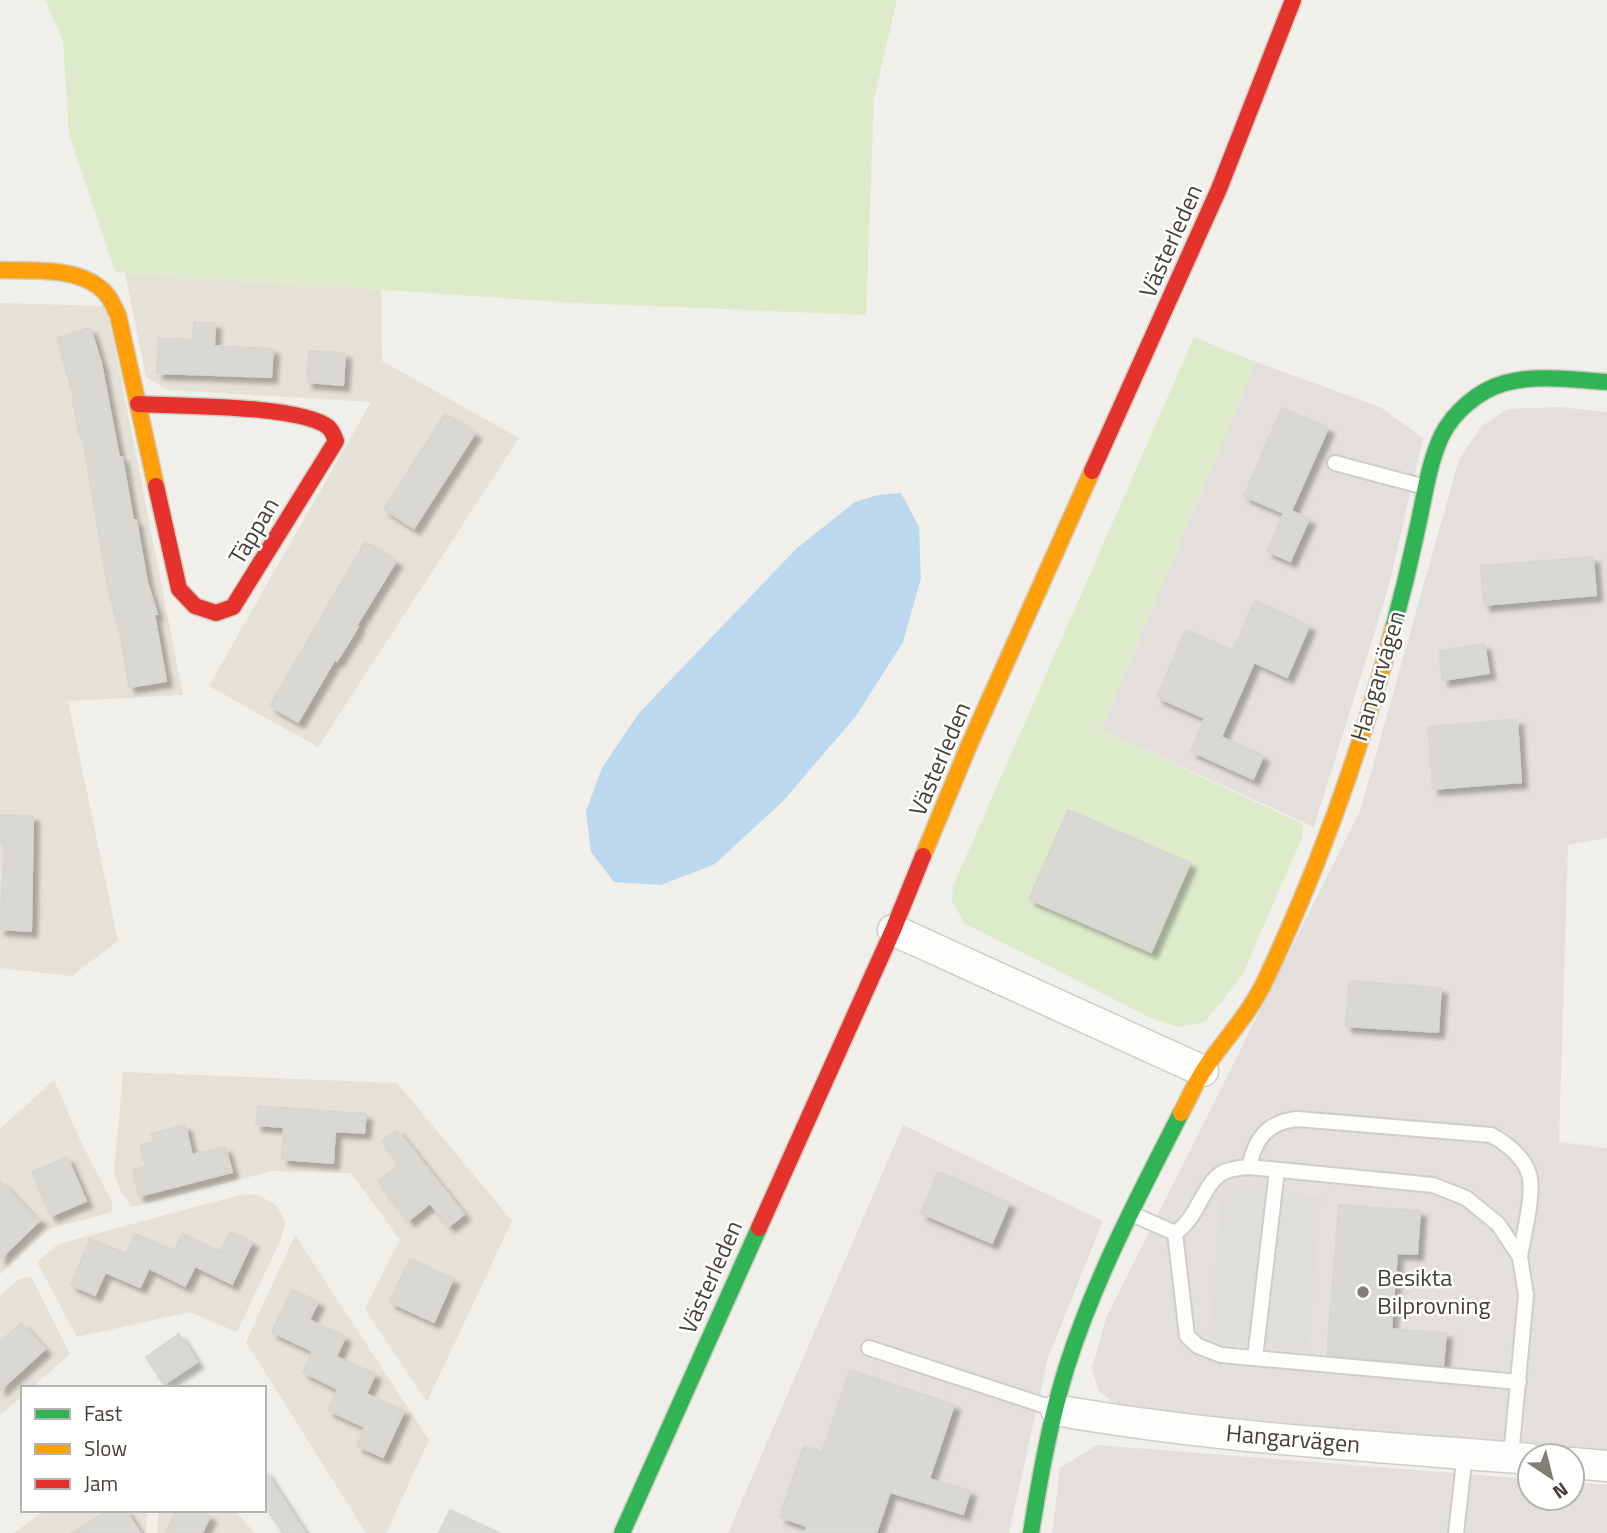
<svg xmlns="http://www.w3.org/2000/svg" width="1607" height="1533" font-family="'Titillium Web',sans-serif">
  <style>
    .residential { fill: #e4e1d7 }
    .industrial { fill: #e3e0db }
    .green { fill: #ddebca }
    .parking { fill: #dfdeda }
    .water { fill: #bbd8ee }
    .building { fill: #dad8d2; stroke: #d8d6d0; stroke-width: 2; filter: url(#shadow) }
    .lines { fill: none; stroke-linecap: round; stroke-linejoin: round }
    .lane-casing { stroke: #cecdc8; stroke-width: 18 }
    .street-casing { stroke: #cecdc8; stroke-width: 33 }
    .fast-casing { stroke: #d0ccc1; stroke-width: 19 }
    .slow-casing { stroke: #d0ccc1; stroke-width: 19 }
    .jam-casing { stroke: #d0ccc1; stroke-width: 19 }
    .lane { stroke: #fdfdfc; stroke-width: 14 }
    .street { stroke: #fdfdfc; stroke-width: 30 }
    .fast { stroke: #30b455; stroke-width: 16 }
    .slow { stroke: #ff9f0a; stroke-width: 16 }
    .jam { stroke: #e5322d; stroke-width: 16 }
    .poi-dot { fill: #827d75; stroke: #fff; stroke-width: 2.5 }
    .labels { text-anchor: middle; stroke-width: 5; stroke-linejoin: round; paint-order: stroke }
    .street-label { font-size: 24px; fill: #464036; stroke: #fff }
    .poi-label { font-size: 24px; fill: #464036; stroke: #fff; text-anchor: start }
  </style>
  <defs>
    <filter id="shadow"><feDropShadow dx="6" dy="6" stdDeviation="2" flood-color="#0004"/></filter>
  </defs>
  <rect width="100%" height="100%" fill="#f0efea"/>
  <g class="residential">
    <polygon points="125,273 381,290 382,361 519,438 318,747 209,686 371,402 167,390 146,377"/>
    <polygon points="0,303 107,306 183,695 68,701 118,941 72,976 0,968"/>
    <polygon points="123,1072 397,1083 512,1221 427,1402 365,1309 400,1240 351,1173 273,1171 132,1207 119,1188 114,1171"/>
    <polygon points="54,1080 81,1142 112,1202 113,1209 109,1213 49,1229 0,1274 0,1129"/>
    <polygon points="257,1194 275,1205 281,1212 285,1224 280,1241 237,1332 190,1312 77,1337 37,1262 58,1244 240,1195"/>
    <polygon points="295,1235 429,1440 386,1533 366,1533 246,1342"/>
    <polygon points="31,1276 70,1354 31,1388 23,1388 23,1395 0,1415 0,1296 19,1279"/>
    <polygon points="45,1510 147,1510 146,1533 14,1533"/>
    <polygon points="159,1510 234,1510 255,1533 157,1533"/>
  </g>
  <g class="industrial">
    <polygon points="1256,362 1380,407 1423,438 1388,589 1314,827 1101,730"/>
    <polygon points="1559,407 1607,412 1607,838 1568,845 1559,1142 1607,1148 1607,1451 1124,1411 1098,1390 1092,1368 1106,1318 1360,811 1459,459 1482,426 1508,409"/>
    <polygon points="903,1125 1103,1221 1048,1358 1009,1533 728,1533"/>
    <polygon points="1097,1445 1530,1479 1530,1498 1572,1498 1572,1482 1607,1485 1607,1533 1052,1533 1060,1468"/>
  </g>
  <g class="green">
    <polygon points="45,0 897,0 874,99 866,315 576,303 115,272 69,135 63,41"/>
    <polygon points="1194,337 1256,362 1101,730 1303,824 1302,838 1242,976 1205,1022 1178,1027 1149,1017 964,923 951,899 954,884"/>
  </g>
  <polygon class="parking" points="1222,1189 1321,1197 1308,1350 1209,1342"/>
  <polygon class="water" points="901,493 919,527 921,578 903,642 856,716 783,801 715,864 661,885 614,882 591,852 586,811 602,768 639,713 797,548 855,502 878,495"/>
  <g class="building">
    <polygon points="194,322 215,323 214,346 273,349 271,377 157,373 159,338 193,340"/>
    <polygon points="90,328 101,363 119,457 122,457 133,520 136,520 147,582 157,614 154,614 166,681 129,687 121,637 109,592 82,433 79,434 73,401 75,401 57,338"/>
    <polygon points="309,351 345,353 343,385 307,382"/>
    <polygon points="1282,408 1328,428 1291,511 1309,519 1290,561 1267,551 1284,513 1244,496"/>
    <polygon points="445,414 475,433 414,528 384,509"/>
    <polygon points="365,542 396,561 356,626 358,627 337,661 335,659 298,722 270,706"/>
    <polygon points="1593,557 1596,595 1484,605 1481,566"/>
    <polygon points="1255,601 1309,626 1287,677 1254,662 1221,737 1263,756 1253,779 1191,751 1205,718 1157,697 1186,630 1233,651"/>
    <polygon points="1484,644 1489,673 1443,680 1439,651"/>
    <polygon points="1517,719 1521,782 1433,789 1428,727"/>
    <polygon points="1068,810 1190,863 1151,952 1029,899"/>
    <polygon points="0,815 33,816 31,931 0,929 5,842 0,842"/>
    <polygon points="1349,981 1441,988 1438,1032 1346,1026"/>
    <polygon points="258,1106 366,1114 364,1133 335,1131 333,1163 282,1159 284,1127 256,1125"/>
    <polygon points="185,1125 192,1155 225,1147 232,1172 139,1196 133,1170 146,1167 140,1145 154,1142 151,1134"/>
    <polygon points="397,1130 464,1214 449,1226 430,1203 409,1220 378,1181 400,1164 382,1141"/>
    <polygon points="67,1157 86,1201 51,1216 32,1172"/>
    <polygon points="938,1172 1009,1203 992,1243 921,1213"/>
    <polygon points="0,1181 33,1216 41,1219 0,1259"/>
    <polygon points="1339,1205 1420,1211 1417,1254 1397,1253 1391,1329 1446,1333 1443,1365 1327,1355"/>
    <polygon points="230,1232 252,1242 232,1284 195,1266 185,1286 149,1268 140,1287 105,1272 95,1295 71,1285 90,1239 126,1254 135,1234 174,1251 183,1234 220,1252"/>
    <polygon points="410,1259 453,1279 434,1322 390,1302"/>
    <polygon points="292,1290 318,1302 309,1320 345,1337 336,1357 375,1374 366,1394 404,1411 383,1457 357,1446 365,1427 328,1410 338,1389 303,1372 313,1351 272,1332"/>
    <polygon points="21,1323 45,1349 0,1390 0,1342"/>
    <polygon points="179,1334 197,1362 164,1384 146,1357"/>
    <polygon points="850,1370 954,1405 929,1479 970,1491 963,1514 890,1492 876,1533 805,1533 807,1526 780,1517 804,1446 822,1452"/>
    <polygon points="264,1470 305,1533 283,1533 264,1504"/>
    <polygon points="109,1510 126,1510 140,1533 72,1533"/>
    <polygon points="176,1510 196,1510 210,1516 202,1533 166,1533"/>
    <polygon points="450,1510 499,1533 439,1533"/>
  </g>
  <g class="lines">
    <defs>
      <g id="lane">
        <polyline points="1335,463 1425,487"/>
        <path d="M1249,1167C1255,1139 1267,1122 1297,1119L1491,1135C1506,1143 1524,1157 1529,1174C1535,1192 1523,1237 1520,1257"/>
        <path d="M1132,1214L1175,1233C1199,1217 1202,1185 1222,1173C1230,1168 1241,1168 1249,1167L1433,1185L1466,1198L1498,1224L1520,1257L1526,1295L1511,1457"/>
        <polyline points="1175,1233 1187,1336 1198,1346 1221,1355 1519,1382"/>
        <polyline points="869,1348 1055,1409"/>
        <polyline points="1255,1358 1277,1170"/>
        <polyline points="1456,1533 1465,1453"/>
      </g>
      <g id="street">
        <polyline points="893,930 1203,1071"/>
        <path d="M1056,1410C1212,1438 1372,1446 1530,1459"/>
        <polyline points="1572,1463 1607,1466"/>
      </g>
      <g id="fast">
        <path d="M1393,629C1402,596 1410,563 1417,530C1424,499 1428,466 1441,437C1453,412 1479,390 1505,383C1537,374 1575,380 1607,382"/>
        <polyline points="622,1533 759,1228"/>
        <path d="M1031,1533C1040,1477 1050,1420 1067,1366C1095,1278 1139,1195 1181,1113"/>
      </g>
      <g id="slow">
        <path d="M0,270C31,271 73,267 99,287C109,294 113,305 118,315L156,486"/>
        <polyline points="923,856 970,743 1092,471"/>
        <path d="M1181,1113C1189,1099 1195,1083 1204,1070C1223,1041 1248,1016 1264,983C1318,870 1361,750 1393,629"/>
      </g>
      <g id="jam">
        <path d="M138,404C177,406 300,405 328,427C332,430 334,436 336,441L233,607L216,613L195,606L179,589L156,486"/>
        <polyline points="1092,471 1219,189 1293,0"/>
        <polyline points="759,1228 893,930 923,856"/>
      </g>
    </defs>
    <use href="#lane" class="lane-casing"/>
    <use href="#street" class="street-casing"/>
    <use href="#fast" class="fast-casing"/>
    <use href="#slow" class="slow-casing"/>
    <use href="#jam" class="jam-casing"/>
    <use href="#lane" class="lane"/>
    <use href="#street" class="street"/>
    <use href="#fast" class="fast"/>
    <use href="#slow" class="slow"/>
    <use href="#jam" class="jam"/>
  </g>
  <circle class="poi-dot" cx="1363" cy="1292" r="7"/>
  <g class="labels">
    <g class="street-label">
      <text transform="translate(1171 241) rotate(-66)" y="8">Västerleden</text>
      <text transform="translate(254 531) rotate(-59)" y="8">Täppan</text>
      <text transform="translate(1378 676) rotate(-73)" y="8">Hangarvägen</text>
      <text transform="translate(940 759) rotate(-67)" y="8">Västerleden</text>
      <text transform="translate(711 1277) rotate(-66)" y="8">Västerleden</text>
      <text transform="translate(1293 1439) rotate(5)" y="8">Hangarvägen</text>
    </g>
    <g class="poi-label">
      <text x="1377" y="1286">Besikta<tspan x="1377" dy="28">Bilprovning</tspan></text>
    </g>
  </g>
  <rect x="21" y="1386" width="245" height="126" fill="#ffffff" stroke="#b5b3af" stroke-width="2"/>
  <rect x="35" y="1409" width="35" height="10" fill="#30b455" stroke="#b5b3af" stroke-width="2"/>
  <text x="84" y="1421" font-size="21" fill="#464036">Fast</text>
  <rect x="35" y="1444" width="35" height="10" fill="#ff9f0a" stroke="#b5b3af" stroke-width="2"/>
  <text x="84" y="1456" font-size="21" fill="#464036">Slow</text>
  <rect x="35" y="1479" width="35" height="10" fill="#e5322d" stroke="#b5b3af" stroke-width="2"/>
  <text x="84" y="1491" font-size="21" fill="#464036">Jam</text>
  <g transform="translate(1551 1477) rotate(145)"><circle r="33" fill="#ffffff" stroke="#b5b3af" stroke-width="2"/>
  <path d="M0-5L12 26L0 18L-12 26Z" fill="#827d75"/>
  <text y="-10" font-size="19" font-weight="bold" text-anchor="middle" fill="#464036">N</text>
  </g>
</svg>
